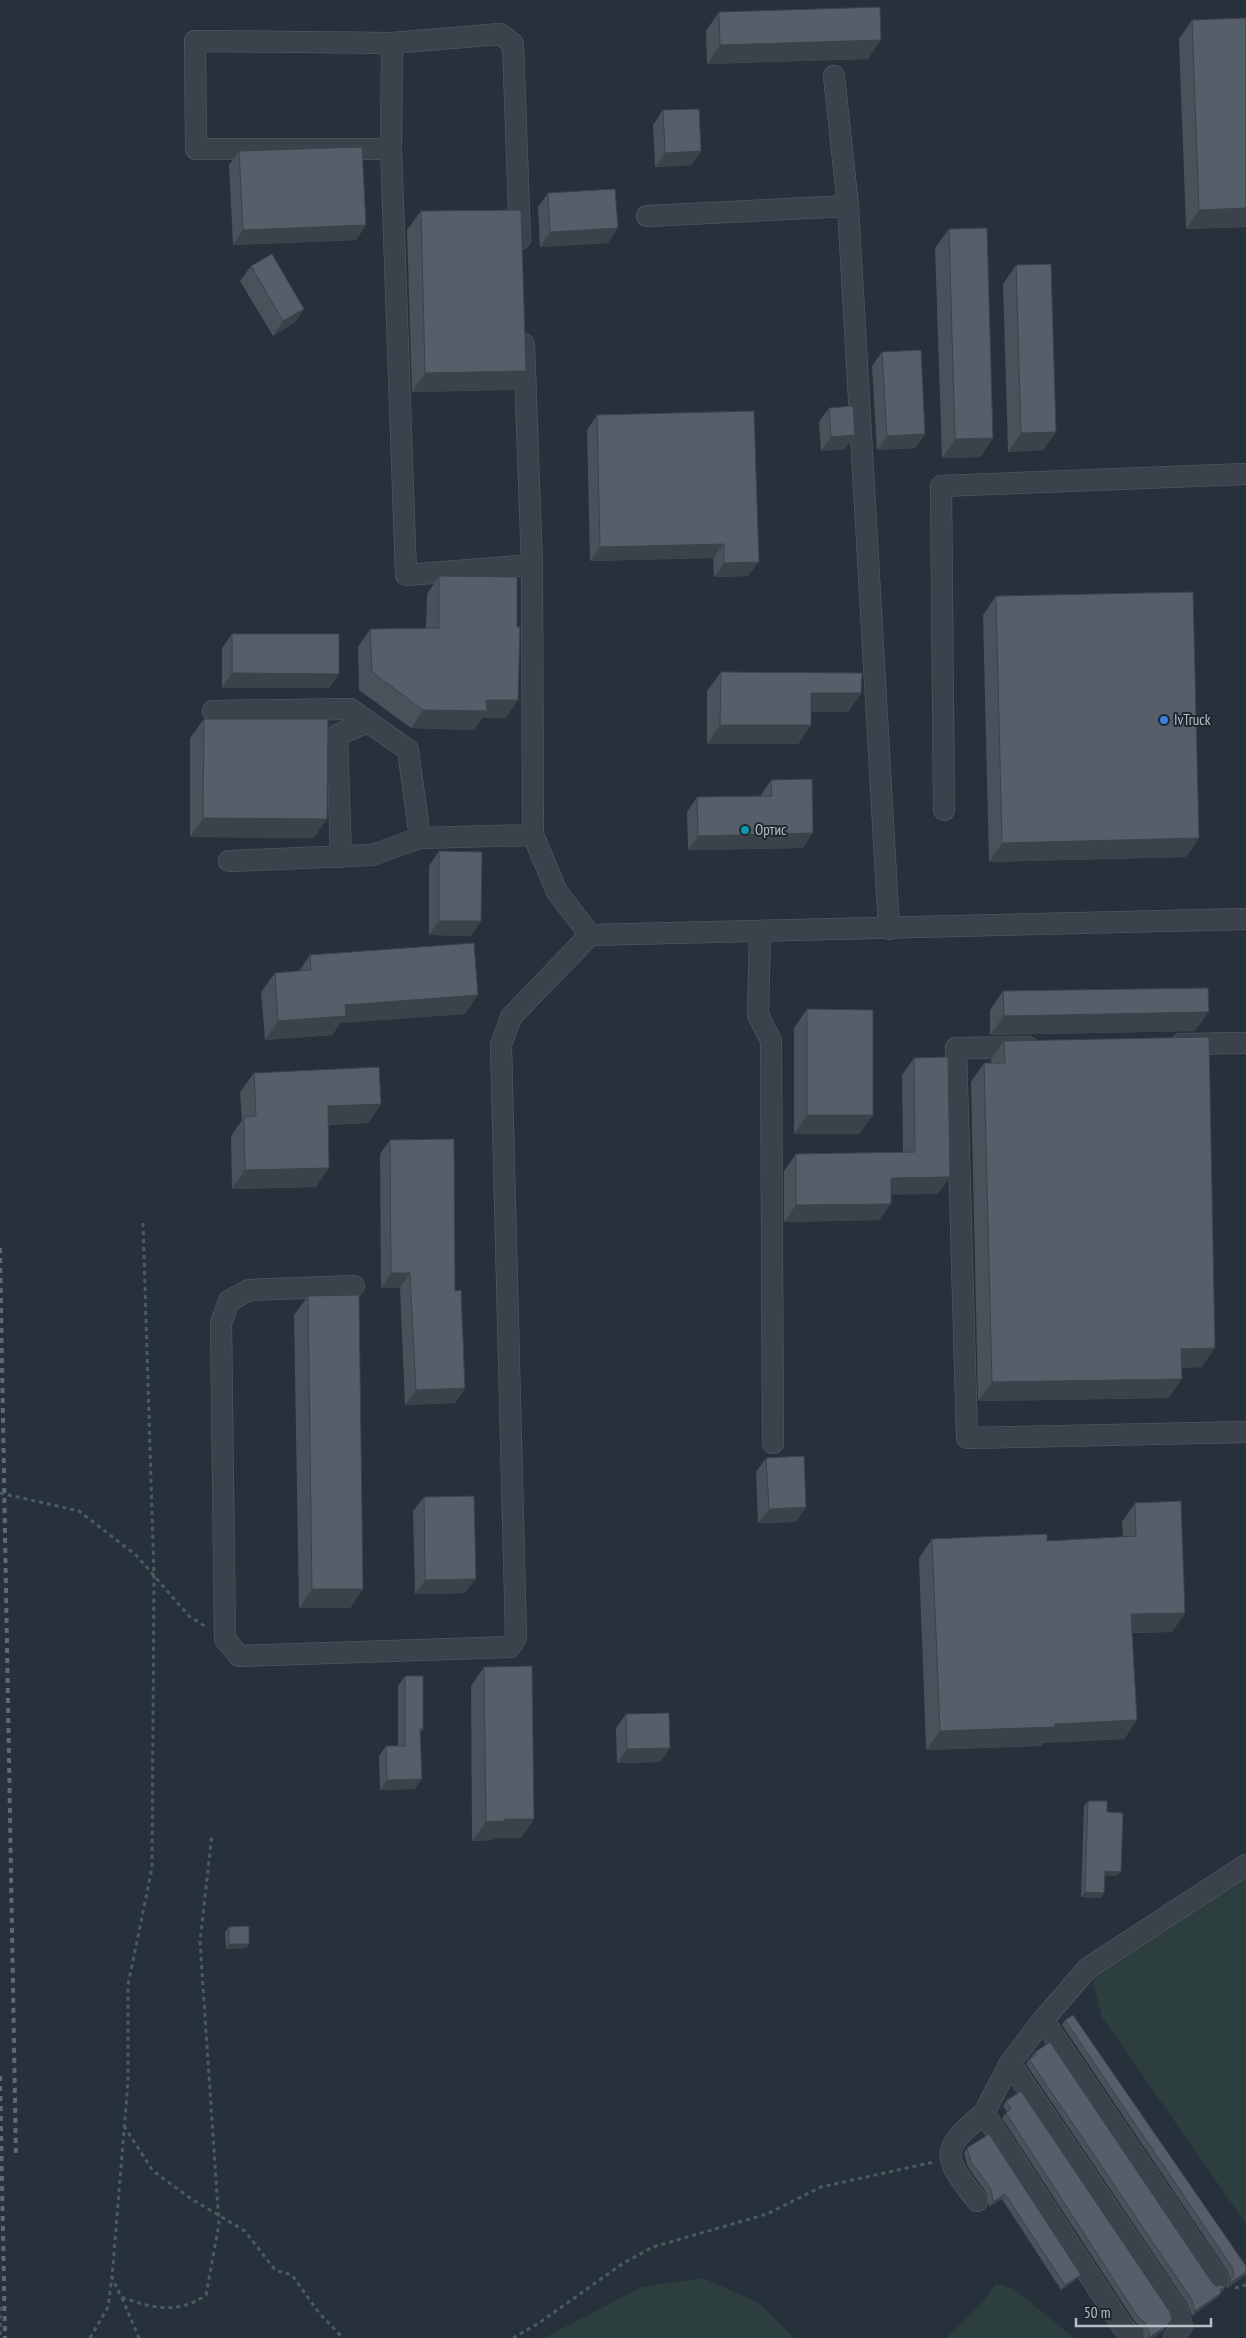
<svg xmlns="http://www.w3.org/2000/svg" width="1246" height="2338" font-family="'PT Sans Narrow',sans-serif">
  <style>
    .green { fill: #2c3f3e }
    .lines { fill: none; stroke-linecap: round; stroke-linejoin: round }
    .minor-casing { stroke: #586069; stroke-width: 22 }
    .path { stroke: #4b5c5d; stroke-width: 3; stroke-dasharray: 4 4; stroke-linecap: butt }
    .minor { stroke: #3a424b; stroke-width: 21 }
    .rail { stroke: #5f6973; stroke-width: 4; stroke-dasharray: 5 5; stroke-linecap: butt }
    .wall { fill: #49525b }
    .shaded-wall { fill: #3c424a }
    .building { fill: #555f6a; stroke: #3c424a }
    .shop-dot { fill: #3f7fe0; stroke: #1f2730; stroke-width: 2 }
    .culture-dot { fill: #0f9aa8; stroke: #1f2730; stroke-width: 2 }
    .labels { text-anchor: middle; stroke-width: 4; stroke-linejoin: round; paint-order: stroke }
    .poi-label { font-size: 15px; fill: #b6bec6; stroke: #1f2730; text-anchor: start }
  </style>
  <rect width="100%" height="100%" fill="#27313b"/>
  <g class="green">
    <polygon points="1246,1879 1246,2224 1102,2017 1092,1978"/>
    <polygon points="703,2278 759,2303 794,2338 544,2338 642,2287"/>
    <polygon points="996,2284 1014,2289 1074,2338 947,2338 985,2299"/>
  </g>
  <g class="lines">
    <defs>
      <g id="minor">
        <polyline points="392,43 391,149 406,575 532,565"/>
        <polyline points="834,76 848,206 889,929"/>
        <polyline points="391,149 196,149 195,41 392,43 500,34 513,44 520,239"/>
        <polyline points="647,216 848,206"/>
        <polyline points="524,344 532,565 533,835 557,892 590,935"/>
        <polyline points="213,711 350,709 408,750 420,838"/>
        <polyline points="944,810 941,486 1246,474"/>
        <polyline points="341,857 337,735 368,722"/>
        <polyline points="229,861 372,855 420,838 533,835"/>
        <polyline points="760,931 758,1015 771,1041 773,1443"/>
        <polyline points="1181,1044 1246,1043"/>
        <polyline points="1028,1047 956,1048 967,1438 1246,1432"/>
        <polyline points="354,1286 249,1290 229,1301 221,1323 225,1639 239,1656 510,1647 516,1638 501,1045 511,1017 590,935 1246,919"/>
        <polyline points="1043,2020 1010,2063 1178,2312 1182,2326 1174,2338"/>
        <polyline points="984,2113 1010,2063"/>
        <path d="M977,2201C942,2155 939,2151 984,2113L1123,2327L1134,2338"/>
        <polyline points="1218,2279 1043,2020 1088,1968 1246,1865"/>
      </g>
    </defs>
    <use href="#minor" class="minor-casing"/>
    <g class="path">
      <path d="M143,1223L154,1576L152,1868L128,1985V2082L112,2277L121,2297C152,2308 177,2315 206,2295L219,2224L200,1942L212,1834"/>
      <polyline points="0,1493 79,1511 136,1555 189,1616 206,1627"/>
      <polyline points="124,2126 153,2171 190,2198 245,2231 275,2270 292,2275 319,2313 343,2338"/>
      <polyline points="1235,2288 1246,2285"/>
      <polyline points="122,2298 139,2338"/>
      <polyline points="0,2307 0,2338"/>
      <polyline points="90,2338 108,2307 112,2277"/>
      <polyline points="513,2338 539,2323 622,2264 653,2247 767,2214 821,2187 934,2162"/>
    </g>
    <use href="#minor" class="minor"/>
    <g class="rail">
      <polyline points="0,1248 16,2157"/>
      <polyline points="0,2076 5,2338"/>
    </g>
  </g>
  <g class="wall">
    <polygon points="719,12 868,59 707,64 706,31"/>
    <polygon points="1192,20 1246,227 1186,229 1179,39"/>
    <polygon points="663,110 701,151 691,165 655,167 653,125"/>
    <polygon points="239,151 366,225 356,240 233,245 229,165"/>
    <polygon points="548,193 608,243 540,247 538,207"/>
    <polygon points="421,211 526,371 513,390 412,392 407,230"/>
    <polygon points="949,229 993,438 980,457 942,458 935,248"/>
    <polygon points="1016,265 1056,432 1043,450 1008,452 1003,284"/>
    <polygon points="251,266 304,309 294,323 273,336 240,281"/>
    <polygon points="882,352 925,434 915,448 877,450 872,366"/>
    <polygon points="829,408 855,435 845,449 821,451 819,422"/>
    <polygon points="754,411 748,576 714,577 713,558 590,561 587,430 597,415"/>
    <polygon points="439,576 506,718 482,718 474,730 411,728 359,690 358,647 370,629 426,628 427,594"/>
    <polygon points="996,596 1199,838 1186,857 989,862 983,615"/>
    <polygon points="232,634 339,674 329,688 222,688 222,648"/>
    <polygon points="721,672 861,693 848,712 811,712 811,725 798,744 707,744 707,691"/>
    <polygon points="204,719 314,838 190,837 190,738"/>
    <polygon points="771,780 803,848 688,850 687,812 697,797 761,796 761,795"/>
    <polygon points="439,851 471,936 429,935 429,866"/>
    <polygon points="310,955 465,1014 340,1023 332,1035 265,1040 261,992 275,973 299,971"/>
    <polygon points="1003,991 1195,1031 990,1035 990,1010"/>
    <polygon points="807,1009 873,1115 859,1134 794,1134 794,1028"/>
    <polygon points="1004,1041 1202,1367 1181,1368 1182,1379 1168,1398 978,1401 971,1082 984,1063 991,1063 991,1060"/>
    <polygon points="914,1058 938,1194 891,1194 879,1220 784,1222 784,1171 796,1154 903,1152 902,1075"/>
    <polygon points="254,1073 381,1104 368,1123 328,1125 316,1187 232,1189 231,1136 242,1120 240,1092"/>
    <polygon points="390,1140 455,1291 465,1388 455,1403 405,1405 400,1288 381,1288 380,1154"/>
    <polygon points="308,1296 363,1589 350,1608 299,1608 294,1315"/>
    <polygon points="766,1458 806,1507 796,1522 758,1523 756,1472"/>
    <polygon points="424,1497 465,1593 415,1594 413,1511"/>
    <polygon points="1135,1503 1185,1613 1172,1632 1132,1633 1137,1720 1124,1739 1043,1743 1041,1746 926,1750 919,1558 932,1539 1047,1541 1123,1537 1122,1522"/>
    <polygon points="484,1667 534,1819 521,1838 493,1838 492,1840 472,1841 471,1686"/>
    <polygon points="405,1676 423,1729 420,1733 415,1789 380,1790 379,1756 386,1746 398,1746 398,1686"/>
    <polygon points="626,1714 670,1748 660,1762 617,1763 616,1728"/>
    <polygon points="1088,1801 1107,1812 1117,1876 1105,1876 1104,1893 1101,1898 1081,1897 1084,1806"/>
    <polygon points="229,1927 249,1944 246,1948 226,1949 225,1932"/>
    <polygon points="1065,2020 1246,2275 1226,2289 1230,2279 1228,2272 1062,2025"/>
    <polygon points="1035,2052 1211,2281 1216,2286 1224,2290 1221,2292 1218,2297 1192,2316 1188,2305 1026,2064 1029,2059 1031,2058 1031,2057"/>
    <polygon points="1006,2101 1164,2330 1153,2338 1145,2338 1143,2330 1133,2319 1002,2118 1007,2112 1003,2106"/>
    <polygon points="967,2148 1081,2275 1077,2279 1061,2290 1002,2199 989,2207 987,2194 968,2167 964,2153"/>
  </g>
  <g class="shaded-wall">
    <polygon points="881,40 868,59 707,64 720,45"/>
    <polygon points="701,151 691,165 655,167 665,153"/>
    <polygon points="1246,208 1246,227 1186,229 1199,210"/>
    <polygon points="366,225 356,240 233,245 243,230"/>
    <polygon points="618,228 608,243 540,247 550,232"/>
    <polygon points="304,309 294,323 273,336 283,321"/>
    <polygon points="526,371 513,390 412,392 425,373"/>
    <polygon points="1056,432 1043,450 1008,452 1021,433"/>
    <polygon points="925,434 915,448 877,450 887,436"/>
    <polygon points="855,435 845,449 821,451 831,437"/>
    <polygon points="993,438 980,457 942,458 955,439"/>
    <polygon points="724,544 713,558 590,561 600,547"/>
    <polygon points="759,562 748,576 714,577 724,563"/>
    <polygon points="232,673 339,674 329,688 222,688"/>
    <polygon points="811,693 861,693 848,712 798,712"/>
    <polygon points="486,700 518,700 506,718 482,718 474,730 411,728 423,710"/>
    <polygon points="720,725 811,725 798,744 707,744"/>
    <polygon points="203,818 327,819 314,838 190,837"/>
    <polygon points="813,833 803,848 688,850 698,836"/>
    <polygon points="1199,838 1186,857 989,862 1002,843"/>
    <polygon points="439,921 481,921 471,936 429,935"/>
    <polygon points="478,995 465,1014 340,1023 332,1035 265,1040 278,1021 345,1005"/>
    <polygon points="1209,1012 1195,1031 990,1035 1004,1016"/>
    <polygon points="381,1104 368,1123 315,1125 328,1106"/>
    <polygon points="807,1115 873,1115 859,1134 794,1134"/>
    <polygon points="329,1168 316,1187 232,1189 245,1170"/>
    <polygon points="950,1177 938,1194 879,1195 891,1178"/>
    <polygon points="891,1204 879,1220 784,1222 796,1205"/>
    <polygon points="391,1273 410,1273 400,1288 381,1288"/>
    <polygon points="1215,1348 1202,1367 1168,1368 1181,1349"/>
    <polygon points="1182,1379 1168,1398 978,1401 992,1382"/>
    <polygon points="465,1388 455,1403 405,1405 416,1390"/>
    <polygon points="806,1507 796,1522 758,1523 769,1509"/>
    <polygon points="476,1579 465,1593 415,1594 425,1580"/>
    <polygon points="312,1589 363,1589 350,1608 299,1608"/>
    <polygon points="1185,1613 1172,1632 1118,1633 1131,1614"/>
    <polygon points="1137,1720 1124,1739 1043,1743 1041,1746 926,1750 940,1731 1055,1724"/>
    <polygon points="670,1748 660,1762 617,1763 627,1749"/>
    <polygon points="422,1779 415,1789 380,1790 387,1780"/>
    <polygon points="505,1819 534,1819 521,1838 493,1838 492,1840 472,1841 486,1822"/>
    <polygon points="1105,1871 1121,1872 1117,1876 1102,1876"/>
    <polygon points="1085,1892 1104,1893 1101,1898 1081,1897"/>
    <polygon points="229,1944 249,1944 246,1948 226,1949"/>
    <polygon points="1005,2194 1002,2199 989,2207 993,2202"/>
    <polygon points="1246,2272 1246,2275 1226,2289 1229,2284"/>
    <polygon points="1081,2275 1077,2279 1061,2290 1065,2285"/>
    <polygon points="1227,2285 1224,2290 1216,2295 1220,2290"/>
    <polygon points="1221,2293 1218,2297 1192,2316 1195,2311"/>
    <polygon points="1168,2325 1164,2330 1153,2338 1149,2338"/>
  </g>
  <g class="building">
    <polygon points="880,7 881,40 720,45 719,12"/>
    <polygon points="1246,18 1246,208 1199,210 1192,20"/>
    <polygon points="699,109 701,151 665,153 663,110"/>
    <polygon points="362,147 366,225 243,230 239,151"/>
    <polygon points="615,189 618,228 550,232 548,193"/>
    <polygon points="521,210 526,371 425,373 421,211"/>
    <polygon points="987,228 993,438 955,439 949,229"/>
    <polygon points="272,254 304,309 283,321 251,266"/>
    <polygon points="1051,264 1056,432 1021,433 1016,265"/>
    <polygon points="921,350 925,434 887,436 882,352"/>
    <polygon points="853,406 855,435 831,437 829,408"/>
    <polygon points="754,411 759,562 724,563 724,544 600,547 597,415"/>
    <polygon points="439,576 517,577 517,627 520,627 518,700 486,700 487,711 423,710 372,672 370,629 439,628"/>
    <polygon points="1193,592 1199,838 1002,843 996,596"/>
    <polygon points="232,634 339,634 339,674 232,673"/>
    <polygon points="721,672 862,673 861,693 811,693 811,725 720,725"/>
    <polygon points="204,719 328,719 327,819 203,818"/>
    <polygon points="812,779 813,833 698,836 697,797 772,796 771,780"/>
    <polygon points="439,851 482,852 481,921 439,921"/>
    <polygon points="474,943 478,995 345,1005 346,1016 278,1021 275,973 311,970 310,955"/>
    <polygon points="1208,988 1209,1012 1004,1016 1003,991"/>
    <polygon points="807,1009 873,1010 873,1115 807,1115"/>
    <polygon points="1209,1037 1215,1348 1181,1349 1182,1379 992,1382 984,1063 1005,1063 1004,1041"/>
    <polygon points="948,1057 950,1177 891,1178 891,1204 796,1205 796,1154 915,1152 914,1058"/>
    <polygon points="379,1067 381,1104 328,1106 329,1168 245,1170 244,1117 256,1116 254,1073"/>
    <polygon points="454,1139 455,1291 461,1290 465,1388 416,1390 410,1273 391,1273 390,1140"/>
    <polygon points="359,1295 363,1589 312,1589 308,1296"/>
    <polygon points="804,1456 806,1507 769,1509 766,1458"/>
    <polygon points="474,1496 476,1579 425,1580 424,1497"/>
    <polygon points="1181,1501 1185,1613 1131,1614 1137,1720 1055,1724 1055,1727 940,1731 932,1539 1047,1534 1047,1541 1136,1536 1135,1503"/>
    <polygon points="532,1666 534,1819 505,1819 505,1821 486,1822 484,1667"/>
    <polygon points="405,1676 423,1676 423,1729 420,1729 422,1779 387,1780 386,1746 405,1746"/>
    <polygon points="669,1713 670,1748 627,1749 626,1714"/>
    <polygon points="1088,1801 1107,1801 1107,1812 1123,1813 1121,1872 1105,1871 1104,1893 1085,1892"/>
    <polygon points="249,1926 249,1944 229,1944 229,1927"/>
    <polygon points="1073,2015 1246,2266 1246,2272 1229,2284 1234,2274 1232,2267 1065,2020"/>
    <polygon points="1050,2042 1211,2281 1216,2286 1227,2285 1220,2290 1221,2293 1195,2311 1192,2300 1029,2059 1036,2055 1035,2052"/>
    <polygon points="1021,2091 1170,2312 1172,2319 1168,2325 1150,2337 1147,2325 1136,2314 1006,2113 1011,2109 1006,2101"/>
    <polygon points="989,2134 1081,2275 1065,2285 1005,2194 993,2202 991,2189 971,2162 967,2148"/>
  </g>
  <circle class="shop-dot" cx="1164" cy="720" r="5"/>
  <circle class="culture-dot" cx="745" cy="830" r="5"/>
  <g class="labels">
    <g class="poi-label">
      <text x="1174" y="725">IvTruck</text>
      <text x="755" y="835">Ортис</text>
    </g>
  </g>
  <path d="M1076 2318v8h135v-8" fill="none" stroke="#b6bec6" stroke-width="2.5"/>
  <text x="1084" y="2318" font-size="15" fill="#b6bec6" stroke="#1f2730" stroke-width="4" paint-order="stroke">50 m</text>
</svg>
